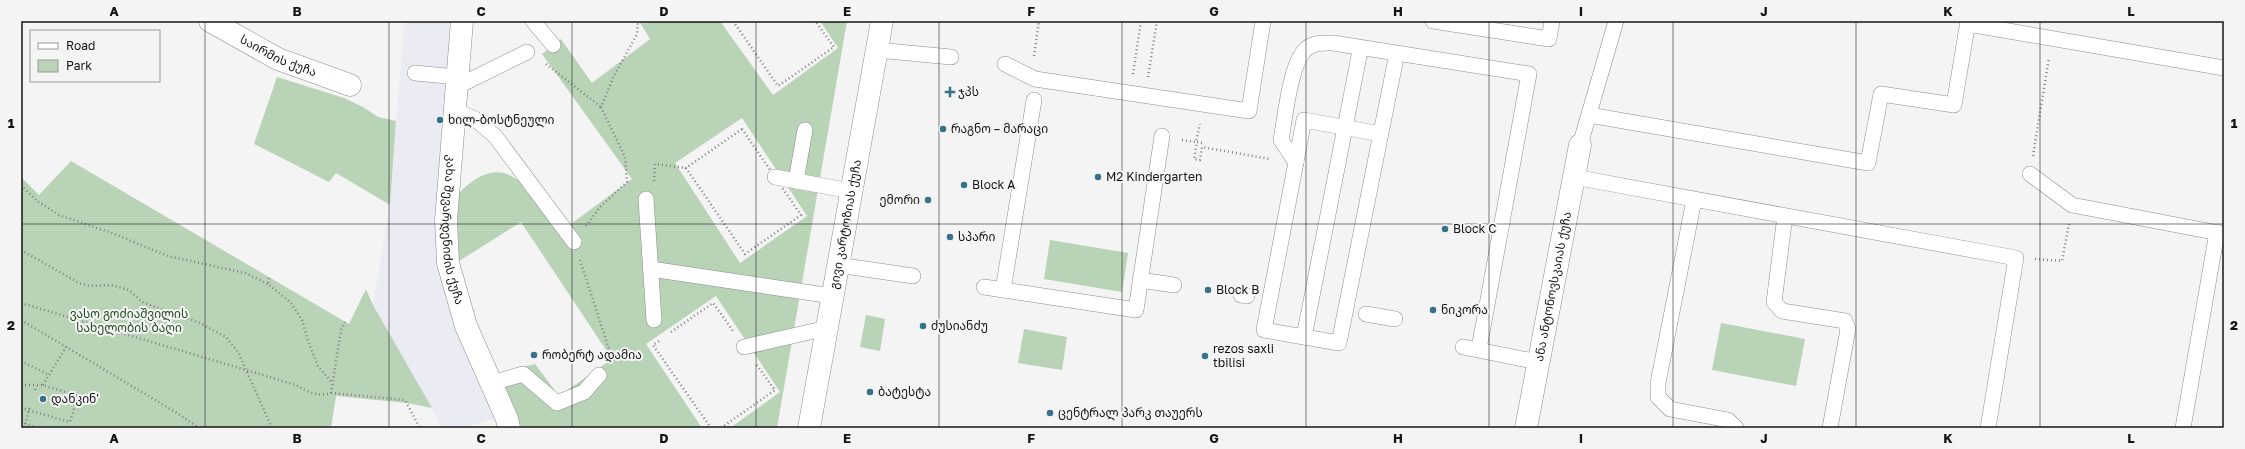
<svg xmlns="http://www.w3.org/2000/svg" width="2245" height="449" font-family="'Golos Text','Noto Sans Georgian',sans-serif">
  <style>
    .built { fill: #ebebf4 }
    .green { fill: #b9d3b6; fill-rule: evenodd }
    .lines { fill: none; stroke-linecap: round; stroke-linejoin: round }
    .service-casing { stroke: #8c8c8e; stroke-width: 16 }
    .minor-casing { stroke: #8c8c8e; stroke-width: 23 }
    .secondary-casing { stroke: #8c8c8e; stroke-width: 23 }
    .path { stroke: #818182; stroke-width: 2.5; stroke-dasharray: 1 3; stroke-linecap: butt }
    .service { stroke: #fff; stroke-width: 15 }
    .minor { stroke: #fff; stroke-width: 22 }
    .secondary { stroke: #fff; stroke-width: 22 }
    .grid { fill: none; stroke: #141414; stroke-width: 1; stroke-opacity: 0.55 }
    .poi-dot { fill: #357389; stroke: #f4f4f5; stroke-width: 1.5 }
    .labels { text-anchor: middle; stroke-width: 4; stroke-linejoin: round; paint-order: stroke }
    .street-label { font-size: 12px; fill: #141414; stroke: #f4f4f5 }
    .poi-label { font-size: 12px; fill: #141414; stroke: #f4f4f5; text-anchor: start }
    .park-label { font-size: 12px; fill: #1f4d1b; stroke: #f4f4f5 }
    .neatline { fill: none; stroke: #141414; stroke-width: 1.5 }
    .grid-label { font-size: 13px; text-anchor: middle; font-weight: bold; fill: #141414 }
  </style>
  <rect width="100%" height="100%" fill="#f4f4f5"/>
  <polygon class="built" points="404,21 455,21 440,215 501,416 465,428 441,428 432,408 373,305 390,205"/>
  <g class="green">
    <path d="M639,21H720L773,95L838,48L820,21H847L777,428H730L780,392L716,296L646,344L702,428H519L496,374L535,364L559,396L612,359L521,222L456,263L458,194C508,143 530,193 560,232L632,179L542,54L561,39L592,83L650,39ZM742,118L807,216L740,263L675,163Z"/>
    <polygon points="277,77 344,98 363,107 378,117 396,121 390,205 336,173 329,182 254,144"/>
    <polygon points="71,161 349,324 366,289 373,305 432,408 407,403 336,396 331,428 21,428 21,177 39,195"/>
    <polygon points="1050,240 1128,253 1122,292 1044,279"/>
    <polygon points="866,315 885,319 880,351 860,347"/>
    <polygon points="1721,323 1805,339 1796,386 1712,370"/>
    <polygon points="1024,329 1067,337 1062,370 1018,363"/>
  </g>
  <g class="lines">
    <defs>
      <g id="service">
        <polyline points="533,21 553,45"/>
        <polyline points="1433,21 1549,39 1552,21"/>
        <polyline points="1968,24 2224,68"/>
        <polyline points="877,50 951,57"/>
        <polyline points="1005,64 1035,79 1249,111 1263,21"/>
        <polyline points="415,73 457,77"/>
        <polyline points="456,87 527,52"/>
        <polyline points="454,110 475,119 495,136 574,242"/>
        <polyline points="1589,115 1868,163 1881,94 1954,105 1968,21"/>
        <polyline points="1381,134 1304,120 1264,330 1339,343 1395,63"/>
        <polyline points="1580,145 1616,21"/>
        <path d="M1296,163L1281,140C1285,118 1290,67 1304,51C1312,42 1323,43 1333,43L1529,74L1479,349"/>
        <polyline points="2030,174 2072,205 2224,234"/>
        <polyline points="775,177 851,191"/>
        <polyline points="1574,177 2016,258 1988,428"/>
        <polyline points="796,181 805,130"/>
        <polyline points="646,199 654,320"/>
        <polyline points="1694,200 1658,383 1658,397 1670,409 1728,420 1736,428"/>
        <polyline points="1785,216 1774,302 1782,311 1845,321 1848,329 1830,428"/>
        <polyline points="838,265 913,276"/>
        <polyline points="651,269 832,296"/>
        <polyline points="1140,280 1174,285"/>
        <polyline points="984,287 1136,310 1162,136"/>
        <polyline points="1003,290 1034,100"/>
        <polyline points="1241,295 1247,296"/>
        <polyline points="1366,314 1395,319"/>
        <polyline points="1304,337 1359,56"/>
        <polyline points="744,347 827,328"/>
        <polyline points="1463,347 1538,362"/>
        <polyline points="492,383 523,374 557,403 584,392 599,375"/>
        <polyline points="2183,428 2217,232"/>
      </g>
      <g id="minor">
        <path id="s1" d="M210,21L278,59L350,85"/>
        <path id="s2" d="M462,21L446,220L448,263L466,326L507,419L509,428"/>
        <path id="s3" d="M1526,428L1580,145"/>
      </g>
      <g id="secondary">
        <path id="s4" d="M809,428L882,21"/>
      </g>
    </defs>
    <use href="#service" class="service-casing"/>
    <use href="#minor" class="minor-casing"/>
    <use href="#secondary" class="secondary-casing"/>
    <g class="path">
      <polyline points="733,21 778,86 834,47 815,21"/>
      <polyline points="1034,56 1039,21"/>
      <polyline points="546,64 601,107"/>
      <polyline points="1133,74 1141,21"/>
      <polyline points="1148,77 1157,21"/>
      <polygon points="742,129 801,215 745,254 686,168"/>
      <polyline points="1182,140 1196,142 1200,124"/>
      <polyline points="1202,143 1197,142 1194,159 1200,160 1202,147 1270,159"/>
      <polyline points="2033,156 2049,58"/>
      <polyline points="654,181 655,164 686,168"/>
      <polyline points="21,185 37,201 59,215 112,233 168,256 245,273 268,284"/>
      <polyline points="586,226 600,207 627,182 625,157 601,107 613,78 637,34 638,21"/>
      <polyline points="21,250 79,283 89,286 111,285 129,290 142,302 200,323 226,337 238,352 272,428"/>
      <polyline points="2035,259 2062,261 2069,224"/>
      <polyline points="580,260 611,355 610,358"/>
      <polyline points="269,278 268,284 291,303 302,320 308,341 318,366 333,384"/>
      <path d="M21,303L296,385C308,392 317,397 331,393L405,400L420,428"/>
      <polyline points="21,320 177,413 199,428"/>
      <polyline points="671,332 713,303 733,331"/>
      <polyline points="659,341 653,345 711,428"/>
      <polyline points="21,361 49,375"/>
      <polyline points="21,385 43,385 78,396 70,422 21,408"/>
      <polyline points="43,385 66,347"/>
      <polyline points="35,390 36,386"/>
      <polyline points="331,393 341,330 345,322"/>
      <polyline points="21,422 38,428"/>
      <polyline points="24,428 30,406"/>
      <polyline points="721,428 775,390 756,364"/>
    </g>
    <use href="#service" class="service"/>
    <use href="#minor" class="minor"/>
    <use href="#secondary" class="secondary"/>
  </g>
  <path class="grid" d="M205,21V428M389,21V428M572,21V428M756,21V428M939,21V428M1122,21V428M1306,21V428M1489,21V428M1673,21V428M1856,21V428M2040,21V428M21,224H2224"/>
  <g class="poi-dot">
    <path d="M948 86h4v4h4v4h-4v4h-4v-4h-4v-4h4z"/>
    <circle cx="440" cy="120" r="4"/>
    <circle cx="943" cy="129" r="4"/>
    <circle cx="1098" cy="177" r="4"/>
    <circle cx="964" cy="185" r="4"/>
    <circle cx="928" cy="200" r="4"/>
    <circle cx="1445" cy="229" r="4"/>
    <circle cx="950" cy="237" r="4"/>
    <circle cx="1208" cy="290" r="4"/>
    <circle cx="1433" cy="310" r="4"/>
    <circle cx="923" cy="326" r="4"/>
    <circle cx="534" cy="355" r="4"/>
    <circle cx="1205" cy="356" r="4"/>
    <circle cx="870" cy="392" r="4"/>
    <circle cx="43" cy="399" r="4"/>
    <circle cx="1050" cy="413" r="4"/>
  </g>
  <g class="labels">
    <g class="street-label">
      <text dy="4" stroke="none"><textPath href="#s1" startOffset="77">საირმის ქუჩა</textPath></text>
      <text dy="4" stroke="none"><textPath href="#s4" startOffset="207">გივი კარტოზიას ქუჩა</textPath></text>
      <text dy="4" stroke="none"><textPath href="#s2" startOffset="210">კახა შევარდენიძის ქუჩა</textPath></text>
      <text dy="4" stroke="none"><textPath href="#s3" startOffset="144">ანა ანტონოვსკაიას ქუჩა</textPath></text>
    </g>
    <g class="poi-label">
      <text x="958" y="96">ჯპს</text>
      <text x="448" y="124">ხილ-ბოსტნეული</text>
      <text x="951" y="133">რაგნო – მარაცი</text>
      <text x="1106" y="181">M2 Kindergarten</text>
      <text x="972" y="189">Block A</text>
      <text x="920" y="204" text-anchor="end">ემორი</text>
      <text x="1453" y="233">Block C</text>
      <text x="958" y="241">სპარი</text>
      <text x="1216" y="294">Block B</text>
      <text x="1441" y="314">ნიკორა</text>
      <text x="931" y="330">ძუსიანძუ</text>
      <text x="1213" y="353">rezos saxli<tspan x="1213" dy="14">tbilisi</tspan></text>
      <text x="542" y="359">რობერტ ადამია</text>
      <text x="878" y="396">ბატესტა</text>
      <text x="51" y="403">დანკინ'</text>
      <text x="1058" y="417">ცენტრალ პარკ თაუერს</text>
    </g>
    <g class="park-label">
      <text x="129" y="318">ვასო გოძიაშვილის<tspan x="129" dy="14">სახელობის ბაღი</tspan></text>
    </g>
  </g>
  <rect width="2245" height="449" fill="none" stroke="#f4f4f5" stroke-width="44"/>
  <rect x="30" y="30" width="130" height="52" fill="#f4f4f5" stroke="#9a9a9b"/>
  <rect x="38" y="43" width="20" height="6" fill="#ffffff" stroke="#9a9a9b"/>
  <text x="66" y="50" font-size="12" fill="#141414">Road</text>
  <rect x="38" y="60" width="20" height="12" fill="#b9d3b6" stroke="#9a9a9b"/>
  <text x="66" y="70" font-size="12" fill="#141414">Park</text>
  <rect x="22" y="22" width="2201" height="405" class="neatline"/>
  <g class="grid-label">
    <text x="114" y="16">A</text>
    <text x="297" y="16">B</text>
    <text x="481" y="16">C</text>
    <text x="664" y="16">D</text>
    <text x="847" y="16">E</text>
    <text x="1031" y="16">F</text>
    <text x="1214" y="16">G</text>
    <text x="1398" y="16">H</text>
    <text x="1581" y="16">I</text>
    <text x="1764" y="16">J</text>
    <text x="1948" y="16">K</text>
    <text x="2131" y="16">L</text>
    <text x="11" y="128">1</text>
    <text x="2234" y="128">1</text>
    <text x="11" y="330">2</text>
    <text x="2234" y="330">2</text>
    <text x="114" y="443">A</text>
    <text x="297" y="443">B</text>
    <text x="481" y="443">C</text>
    <text x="664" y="443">D</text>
    <text x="847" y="443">E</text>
    <text x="1031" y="443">F</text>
    <text x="1214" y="443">G</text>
    <text x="1398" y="443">H</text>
    <text x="1581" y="443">I</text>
    <text x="1764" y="443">J</text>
    <text x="1948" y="443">K</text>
    <text x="2131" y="443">L</text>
  </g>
</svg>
